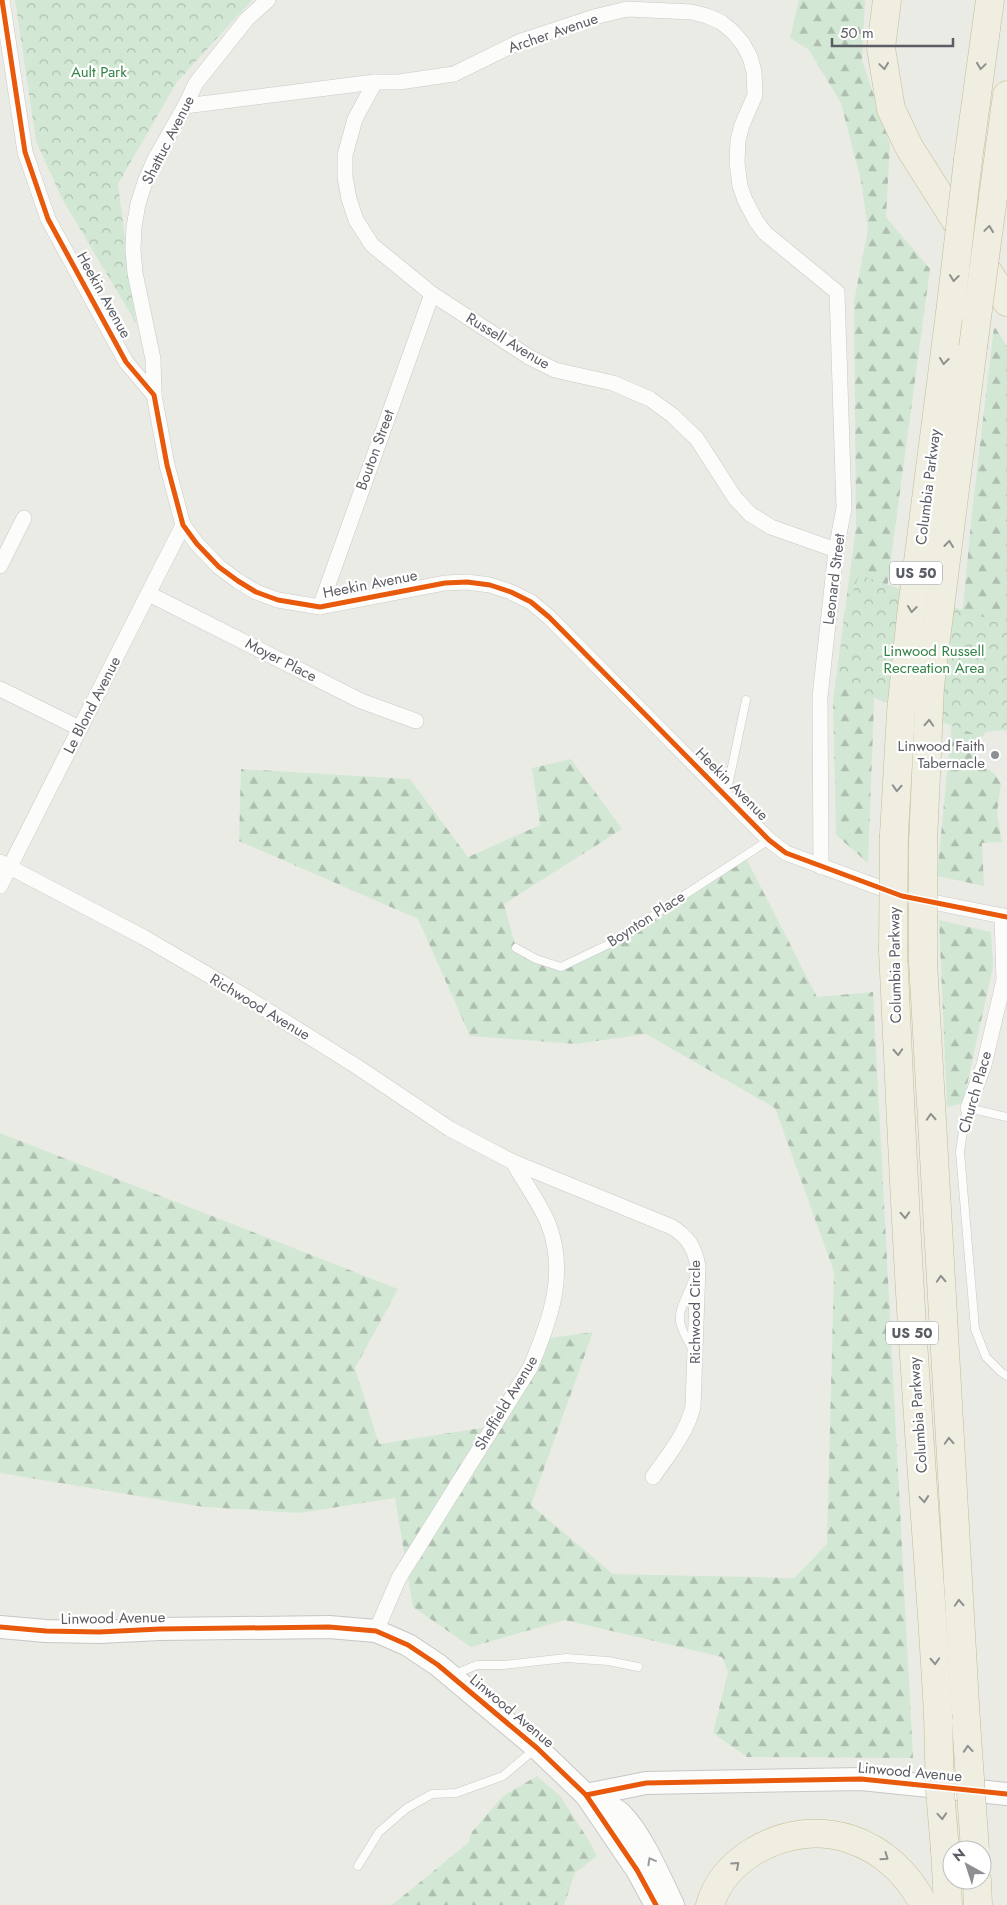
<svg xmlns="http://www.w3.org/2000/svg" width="1007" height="1905" font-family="Jost,sans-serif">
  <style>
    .forest { fill: url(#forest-firs) }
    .park { fill: url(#park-crowns) }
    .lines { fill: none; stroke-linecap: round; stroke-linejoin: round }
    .lane-casing { stroke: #c8c9c8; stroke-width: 9 }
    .street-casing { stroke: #c8c9c8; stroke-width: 16 }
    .secondary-casing { stroke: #c6c7c7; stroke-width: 24 }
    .highway-casing { stroke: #c3bd92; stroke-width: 29 }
    .lane { stroke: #fcfcfb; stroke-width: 8 }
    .street { stroke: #fcfcfb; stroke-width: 15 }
    .secondary { stroke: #fcfcfb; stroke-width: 22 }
    .highway { stroke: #efeee0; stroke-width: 28 }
    .highway-bridge-casing { stroke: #c3bd92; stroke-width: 29; stroke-linecap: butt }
    .highway-bridge { stroke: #efeee0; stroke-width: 28 }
    .cycleway-casing { stroke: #fff; stroke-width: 8 }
    .cycleway { stroke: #e8590c; stroke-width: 5 }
    .oneway { stroke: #8f908f }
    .oneway2 { stroke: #9b9da0 }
    .poi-dot { fill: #8d8f92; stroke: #fff; stroke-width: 2 }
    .labels { text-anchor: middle; stroke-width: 4.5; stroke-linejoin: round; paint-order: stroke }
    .shield { fill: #fff; stroke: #8c8e92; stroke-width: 1 }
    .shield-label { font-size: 14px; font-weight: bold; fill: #5b5d64 }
    .street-label { font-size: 15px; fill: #5b5d64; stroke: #fff }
    .park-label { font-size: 15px; fill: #338345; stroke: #fff }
    .poi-label { font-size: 15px; fill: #5b5d64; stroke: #fff; text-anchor: end }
  </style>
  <defs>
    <pattern id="forest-firs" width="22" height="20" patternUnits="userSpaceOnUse" patternTransform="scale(1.25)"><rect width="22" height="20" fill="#d3e8d4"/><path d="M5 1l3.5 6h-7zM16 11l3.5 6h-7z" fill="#aebfb0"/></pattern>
    <pattern id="park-crowns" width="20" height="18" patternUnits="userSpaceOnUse" patternTransform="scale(1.25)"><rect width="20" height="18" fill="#d3e8d4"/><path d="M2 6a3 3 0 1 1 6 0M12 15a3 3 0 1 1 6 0" fill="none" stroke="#aebfb0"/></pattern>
  </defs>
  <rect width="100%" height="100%" fill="#ebebe6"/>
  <g class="forest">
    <polygon points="799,0 865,0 862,60 890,144 886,217 930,269 875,677 868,863 836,835 833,700 856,527 854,302 868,229 861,181 841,103 809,50 790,38"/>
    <polygon points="994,326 1007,346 1007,718 984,724 975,752 984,767 994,773 1001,784 997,813 1002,842 982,843 984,886 937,876 972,513"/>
    <polygon points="571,759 622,829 504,904 516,948 561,967 585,956 745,856 817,997 873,992 913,1758 747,1757 713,1733 728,1672 722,1657 565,1620 471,1647 413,1607 395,1498 299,1513 204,1507 0,1473 0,1133 398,1289 355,1368 379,1444 494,1426 542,1339 593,1332 531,1505 613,1574 794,1578 827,1544 834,1272 775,1108 646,1034 576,1044 470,1036 418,919 239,841 241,769 410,779 468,857 540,825 532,768"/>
    <polygon points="939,920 991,932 993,967 963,1103 947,1107"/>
    <polygon points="537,1776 561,1797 591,1844 597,1856 575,1873 564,1905 392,1905 468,1843 472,1832 503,1796"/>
  </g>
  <g class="park">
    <polygon points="15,0 252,0 177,82 118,184 136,323 62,199 36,141"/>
    <polygon points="859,575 1007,625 1007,731 1003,730 986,732 983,737 838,685 844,617"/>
  </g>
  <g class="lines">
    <defs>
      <g id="lane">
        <polyline points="724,795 729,781 746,700"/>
        <polyline points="516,948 536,959 561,967 609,944 769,840"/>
        <polyline points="1007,1117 968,1108 965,1118 960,1152 975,1329 986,1357 1001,1372 1007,1376"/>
        <path d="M693,1350C672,1314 679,1317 693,1280"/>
        <polyline points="455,1674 477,1665 504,1665 566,1658 608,1661 638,1667"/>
        <polyline points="358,1866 379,1832 407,1808 432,1794 456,1793 503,1776 535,1749"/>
      </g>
      <g id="street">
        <polyline points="2,0 25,152 48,219 126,362 154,395 167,465 183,525 197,544 219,567 238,581 256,592 278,600 320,607 445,583 467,582 490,585 511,592 531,602 549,617 769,840 786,853 902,896 1007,917"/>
        <polyline points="375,82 355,119 345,155 345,177 349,199 356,220 372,245 432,294 529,357 555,370 613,383 650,399 672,415 697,439 735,498 750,514 771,527 836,550"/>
        <polyline points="185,106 375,82 399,82 454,74 521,41 594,17 627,9 692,12 707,16 721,22 733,32 743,44 750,57 754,72 755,95 742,125 738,140 737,163 740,186 745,200 756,221 765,233 837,292 844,508 836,550 820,697 821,867"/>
        <polyline points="154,395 153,359 135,273 133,250 134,227 138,204 145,182 154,161 185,106 196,83 247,19 268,0"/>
        <polyline points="0,566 24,518"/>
        <polyline points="149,594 361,701 416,721"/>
        <polyline points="320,607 432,294"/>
        <polyline points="0,689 79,728"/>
        <path d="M0,862L143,937L241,994L356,1066L450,1129L513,1162L672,1227C688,1237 695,1248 698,1267L693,1407C686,1434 669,1454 653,1477"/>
        <polyline points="0,886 183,525"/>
        <polyline points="968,1108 984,1065 1004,980 1002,916"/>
        <path d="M376,1631L399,1578L530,1368C550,1321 568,1273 548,1223C539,1202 524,1182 513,1162"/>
      </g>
      <g id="secondary">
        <polyline points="0,1627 46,1631 99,1632 160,1629 329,1627 376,1631 408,1645 438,1665 537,1748 586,1795 637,1870 656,1905"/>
        <polyline points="586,1795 646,1783 861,1779 1007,1794"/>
        <path d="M587,1795C597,1801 613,1806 621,1814C642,1835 660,1878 673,1905"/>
      </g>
      <g id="highway">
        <polyline points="887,0 881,48 891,109 909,147 1007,302"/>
        <polyline points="968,160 990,0"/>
        <polyline points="993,197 1007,95"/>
        <polyline points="894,835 901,712 911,616 950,313"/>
        <polyline points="923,842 930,686 973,347"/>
        <path d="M893,951C900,1091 905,1230 915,1370C922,1485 932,1600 938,1715"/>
        <polyline points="923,962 966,1722"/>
        <polyline points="945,1850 948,1905"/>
        <polyline points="977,1880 978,1905"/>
        <path d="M710,1905C717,1881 733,1864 754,1851C819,1813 891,1840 924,1905"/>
      </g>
    </defs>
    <use href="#lane" class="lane-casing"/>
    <use href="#street" class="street-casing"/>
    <use href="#secondary" class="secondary-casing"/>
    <use href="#highway" class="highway-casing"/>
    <use href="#lane" class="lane"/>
    <use href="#street" class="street"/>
    <use href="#secondary" class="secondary"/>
    <use href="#highway" class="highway"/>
    <defs>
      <g id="highway-bridge">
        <polyline points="950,313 968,160"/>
        <polyline points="973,347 993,197"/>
        <polyline points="893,951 894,835"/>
        <polyline points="923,962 923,842"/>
        <polyline points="938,1715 940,1791 945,1850"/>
        <polyline points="966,1722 975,1850"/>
      </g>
    </defs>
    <use href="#highway-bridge" class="highway-bridge-casing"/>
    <use href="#highway-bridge" class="highway-bridge"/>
    <defs>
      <g id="cycleway">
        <polyline points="2,0 25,152 48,219 126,362 154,395 167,465 183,525 197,544 219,567 238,581 256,592 278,600 320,607 445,583 467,582 490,585 511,592 531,602 549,617 769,840 786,853 902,896 1007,917"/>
        <polyline points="0,1627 46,1631 99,1632 160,1629 329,1627 376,1631 408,1645 438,1665 537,1748 586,1795 637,1870 656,1905"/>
        <polyline points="586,1795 646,1783 861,1779 1007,1794"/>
      </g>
    </defs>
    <use href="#cycleway" class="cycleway-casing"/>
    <use href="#cycleway" class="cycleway"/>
  </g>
  <defs><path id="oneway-chevron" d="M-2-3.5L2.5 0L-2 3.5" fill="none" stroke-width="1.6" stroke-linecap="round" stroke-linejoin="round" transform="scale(1.25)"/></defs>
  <g class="oneway">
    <use href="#oneway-chevron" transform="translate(884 66) rotate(82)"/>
    <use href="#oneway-chevron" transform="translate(981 66) rotate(98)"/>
    <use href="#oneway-chevron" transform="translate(989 229) rotate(-82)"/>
    <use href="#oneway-chevron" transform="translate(954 278) rotate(97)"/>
    <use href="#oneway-chevron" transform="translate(944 361) rotate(97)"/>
    <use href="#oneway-chevron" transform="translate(949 544) rotate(-83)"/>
    <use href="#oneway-chevron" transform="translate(912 609) rotate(97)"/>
    <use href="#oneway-chevron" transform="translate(929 723) rotate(-87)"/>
    <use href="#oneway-chevron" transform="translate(897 788) rotate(93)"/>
    <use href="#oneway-chevron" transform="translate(898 1052) rotate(87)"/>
    <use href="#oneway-chevron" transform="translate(931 1117) rotate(-93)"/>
    <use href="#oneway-chevron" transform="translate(905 1215) rotate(87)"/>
    <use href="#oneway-chevron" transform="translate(941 1279) rotate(-93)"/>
    <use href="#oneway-chevron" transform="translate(949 1441) rotate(-93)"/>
    <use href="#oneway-chevron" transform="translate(924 1499) rotate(85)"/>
    <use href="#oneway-chevron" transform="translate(959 1603) rotate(-93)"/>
    <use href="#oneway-chevron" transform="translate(935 1661) rotate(87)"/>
    <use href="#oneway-chevron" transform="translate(968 1749) rotate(-94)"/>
    <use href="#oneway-chevron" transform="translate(942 1816) rotate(86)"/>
    <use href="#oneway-chevron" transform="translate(885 1857) rotate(35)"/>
    <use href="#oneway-chevron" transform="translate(736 1865) rotate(-42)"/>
  </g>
  <use class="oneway2" href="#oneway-chevron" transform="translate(651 1861) rotate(-119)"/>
  <circle class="poi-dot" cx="995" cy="755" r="5"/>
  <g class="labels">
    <g class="shield">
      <rect x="890" y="561.5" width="52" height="23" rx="4"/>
      <rect x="886" y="1321.5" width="52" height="23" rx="4"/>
    </g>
    <g class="shield-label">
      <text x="916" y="578">US 50</text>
      <text x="912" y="1338">US 50</text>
    </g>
    <g class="street-label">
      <text transform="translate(553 33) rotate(-19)" y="5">Archer Avenue</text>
      <text transform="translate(168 140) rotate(-63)" y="5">Shattuc Avenue</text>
      <text transform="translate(104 295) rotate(61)" y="5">Heekin Avenue</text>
      <text transform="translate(508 341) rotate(31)" y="5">Russell Avenue</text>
      <text transform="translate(375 450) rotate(-70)" y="5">Bouton Street</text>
      <text transform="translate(928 487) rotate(-83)" y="5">Columbia Parkway</text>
      <text transform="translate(834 579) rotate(-83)" y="5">Leonard Street</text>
      <text transform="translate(370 584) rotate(-11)" y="5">Heekin Avenue</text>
      <text transform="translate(281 660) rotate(27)" y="5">Moyer Place</text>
      <text transform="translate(92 705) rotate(-63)" y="5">Le Blond Avenue</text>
      <text transform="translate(732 784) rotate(45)" y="5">Heekin Avenue</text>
      <text transform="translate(646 919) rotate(-33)" y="5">Boynton Place</text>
      <text transform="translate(895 965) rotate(-91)" y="5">Columbia Parkway</text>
      <text transform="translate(260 1007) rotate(31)" y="5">Richwood Avenue</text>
      <text transform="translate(975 1092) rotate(-74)" y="5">Church Place</text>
      <text transform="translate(695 1312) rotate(-90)" y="5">Richwood Circle</text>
      <text transform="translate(506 1403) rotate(-59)" y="5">Sheffield Avenue</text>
      <text transform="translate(918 1415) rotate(-94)" y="5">Columbia Parkway</text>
      <text transform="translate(113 1618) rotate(-1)" y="5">Linwood Avenue</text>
      <text transform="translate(512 1711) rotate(40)" y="5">Linwood Avenue</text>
      <text transform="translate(910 1772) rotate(5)" y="5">Linwood Avenue</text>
    </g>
    <g class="park-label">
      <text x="99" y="77">Ault Park</text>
      <text x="934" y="656">Linwood Russell<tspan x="934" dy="17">Recreation Area</tspan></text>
    </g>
    <g class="poi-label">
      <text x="985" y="751">Linwood Faith<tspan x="985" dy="17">Tabernacle</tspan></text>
    </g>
  </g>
  <g transform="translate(967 1865) rotate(321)"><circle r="24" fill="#ffffff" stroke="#bdbec1"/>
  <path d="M0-4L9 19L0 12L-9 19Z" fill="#8d8f92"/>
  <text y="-8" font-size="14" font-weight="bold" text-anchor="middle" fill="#5b5d64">N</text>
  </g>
  <path d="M832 38v8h121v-8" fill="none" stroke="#5b5d64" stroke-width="2.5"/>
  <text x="840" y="38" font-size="15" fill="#5b5d64" stroke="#ffffff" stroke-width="4" paint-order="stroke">50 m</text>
</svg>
